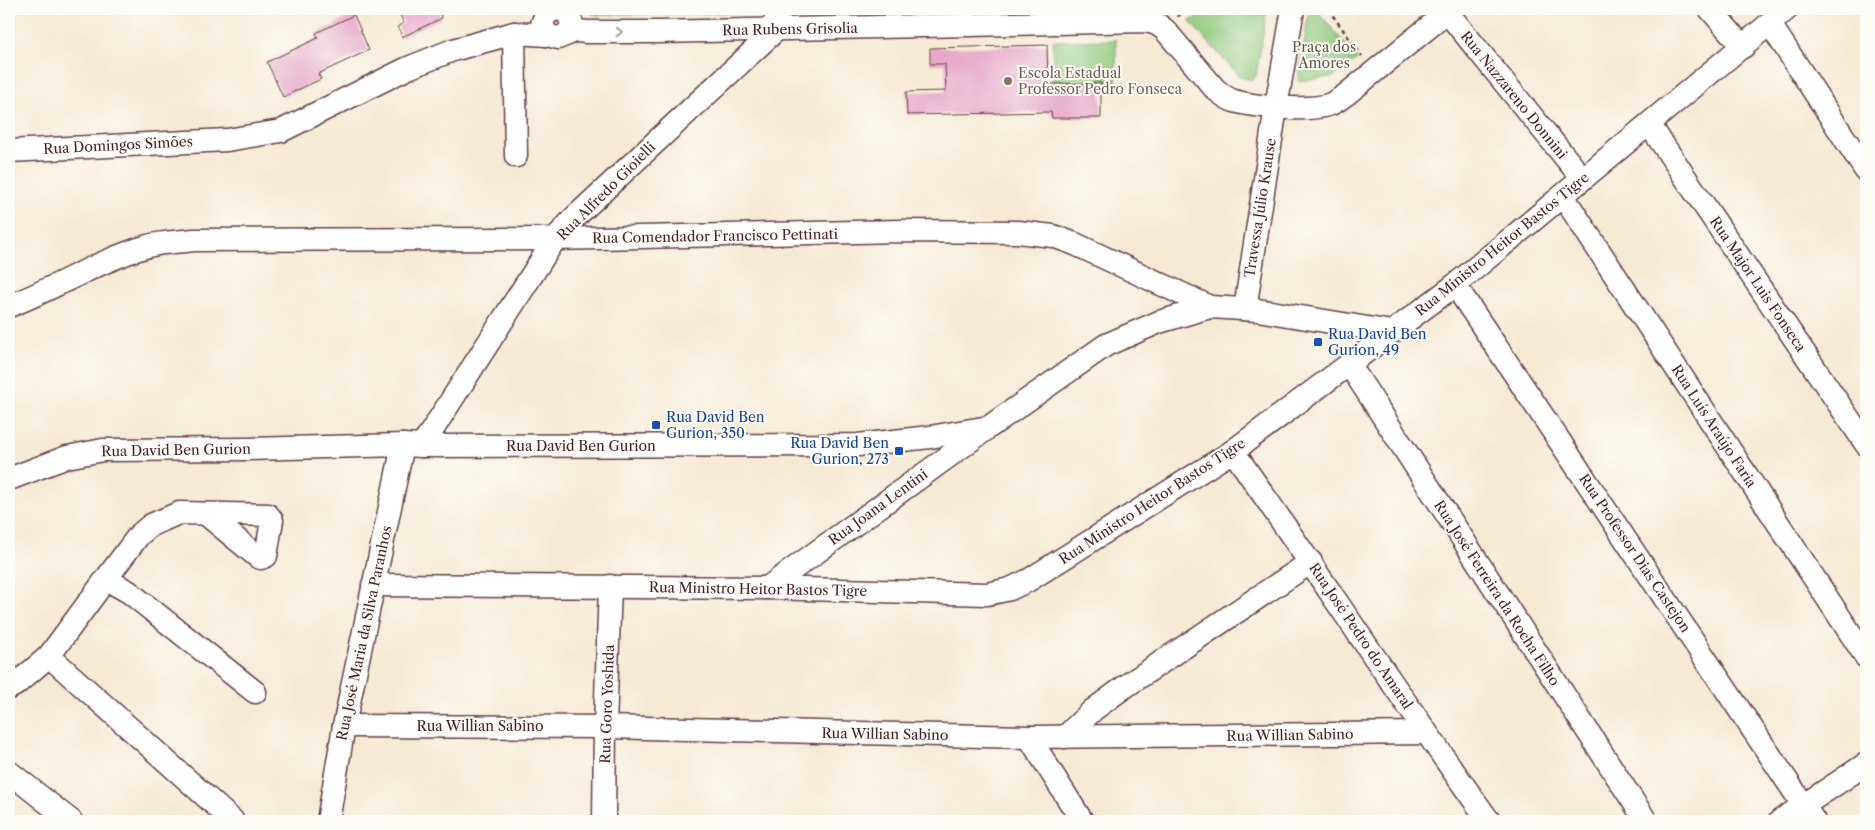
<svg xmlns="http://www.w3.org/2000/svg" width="1875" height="830" font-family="'Libre Caslon Text',serif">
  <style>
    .green { fill: #8fc77b; stroke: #6c7353 }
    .building { fill: #e6a7c8 }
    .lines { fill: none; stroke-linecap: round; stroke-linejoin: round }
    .minor-casing { stroke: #643d44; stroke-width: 25 }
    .path { stroke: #643d44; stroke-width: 2.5; stroke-dasharray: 4 4; stroke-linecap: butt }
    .minor { stroke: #fff; stroke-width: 22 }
    .oneway { stroke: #ae9aa0 }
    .education-dot { fill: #8d6e63; stroke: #fdfcf7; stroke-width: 2 }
    .transit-dot { fill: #1a4fb4; stroke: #fdfcf7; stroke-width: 2 }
    .labels { text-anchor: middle; stroke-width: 4; stroke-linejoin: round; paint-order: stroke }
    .street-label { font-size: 14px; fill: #4a1f2b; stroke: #fdfcf7 }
    .park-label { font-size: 14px; fill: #625a47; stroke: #fdfcf7 }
    .education-label { font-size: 14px; fill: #785e54; stroke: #fdfcf7; text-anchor: start }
    .transit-label { font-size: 14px; fill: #164399; stroke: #fdfcf7; text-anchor: start }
  </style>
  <rect width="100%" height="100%" fill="#fdfcf7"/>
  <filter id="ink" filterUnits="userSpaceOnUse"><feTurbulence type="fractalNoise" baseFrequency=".02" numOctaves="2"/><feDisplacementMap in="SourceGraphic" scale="10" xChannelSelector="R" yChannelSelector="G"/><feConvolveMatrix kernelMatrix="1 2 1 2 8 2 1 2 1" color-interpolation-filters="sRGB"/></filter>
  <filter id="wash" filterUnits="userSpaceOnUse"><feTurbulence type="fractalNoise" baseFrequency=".0096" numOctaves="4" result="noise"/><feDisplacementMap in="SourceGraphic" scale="20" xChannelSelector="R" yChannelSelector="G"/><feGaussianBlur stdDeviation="1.12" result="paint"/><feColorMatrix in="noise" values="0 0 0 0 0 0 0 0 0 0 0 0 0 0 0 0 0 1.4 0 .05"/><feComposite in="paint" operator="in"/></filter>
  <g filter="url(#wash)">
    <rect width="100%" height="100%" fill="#f5ead4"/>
    <g class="green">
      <polygon points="601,9 758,9 758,12 597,15 591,13"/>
      <polygon points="1219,9 1267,9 1256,76 1253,80 1243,78 1237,74 1189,21"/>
      <polygon points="1309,9 1316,9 1357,59 1333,77 1298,81"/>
      <polygon points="1116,40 1116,82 1053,83 1053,41"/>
    </g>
    <g id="blocks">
      <g class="building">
        <polygon points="397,9 437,9 442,18 402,37 398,26 404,23"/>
        <polygon points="354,15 369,50 318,74 321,79 283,97 267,62 318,38 316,33"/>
        <polygon points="1047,45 1048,84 1101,83 1101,118 1052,118 1051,112 907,115 906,92 946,91 945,64 930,64 930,48"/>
      </g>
    </g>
  </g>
  <g filter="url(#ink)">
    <use href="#blocks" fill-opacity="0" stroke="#643d44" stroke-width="1"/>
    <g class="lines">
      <defs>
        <g id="minor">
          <polyline points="556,9 546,14 542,24 547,35 558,38 568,34 572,24 568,13 559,9"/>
          <polyline points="1710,9 1743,47"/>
          <polyline points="1447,12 1582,178"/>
          <polyline points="1770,24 1866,171"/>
          <path d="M571,30L586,32H659L1146,21L1157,24L1165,30L1215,89C1221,94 1227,99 1234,101C1255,107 1311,112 1331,104C1337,101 1343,97 1348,93L1451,9"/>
          <polyline points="514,33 516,156"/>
          <polyline points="1649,124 1866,444"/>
          <polyline points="9,151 227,140 281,131 408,68 453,50 514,33 547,35"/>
          <polyline points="1563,196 1866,657"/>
          <polyline points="1455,285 1814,821"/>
          <path d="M9,306C56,288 100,260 148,246C163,242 179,242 194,240L555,239L900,231L1018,232L1053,236L1075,244L1210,307"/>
          <polyline points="1245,309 1276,107 1293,9"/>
          <polyline points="1349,364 1646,821"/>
          <polyline points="422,446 555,239 574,218 777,29 775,9"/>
          <path d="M1233,451C1319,574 1401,699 1489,821"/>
          <polyline points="9,479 67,457 103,450 247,449 403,445 422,446 858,445 930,437 989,427 1106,345 1159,322 1210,307 1258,310 1392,332"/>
          <polyline points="106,579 139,535 151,525 179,513 268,515 272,520 266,556 261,558 258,557 206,514"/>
          <polyline points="373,585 767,588 987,594 1010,589 1029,580 1233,451 1455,285 1787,9"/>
          <polyline points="767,588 985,430"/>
          <polyline points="49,656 232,820"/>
          <polyline points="9,688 15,685 49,656 106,579 129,592 255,692"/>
          <polyline points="344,726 605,727 1029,737 1425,733"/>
          <polyline points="1029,737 1082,821"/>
          <polyline points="1065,737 1093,710 1123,688 1311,562"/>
          <polyline points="9,772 71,821"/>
          <polyline points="328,821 344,726 403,445"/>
          <polyline points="604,821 605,727 610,586"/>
          <polyline points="1780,821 1866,764"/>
        </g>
      </defs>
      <use href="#minor" class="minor-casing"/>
      <g class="path">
        <polyline points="1328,9 1362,56"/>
        <polyline points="1177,16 1195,9"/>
        <polyline points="9,630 13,637 9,639"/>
      </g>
      <use href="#minor" class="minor"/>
    </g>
    <defs><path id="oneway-chevron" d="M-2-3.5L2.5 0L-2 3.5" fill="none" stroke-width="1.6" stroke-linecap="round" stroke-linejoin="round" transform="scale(1.25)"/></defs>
    <use class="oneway" href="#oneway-chevron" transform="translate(619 32)"/>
  </g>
  <circle class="education-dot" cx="1008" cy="81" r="5"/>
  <g class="transit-dot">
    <rect x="1313" y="337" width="10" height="10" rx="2.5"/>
    <rect x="651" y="420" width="10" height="10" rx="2.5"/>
    <rect x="894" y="446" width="10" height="10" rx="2.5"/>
  </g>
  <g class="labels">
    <g class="street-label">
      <text transform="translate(790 29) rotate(-1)" y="5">Rua Rubens Grisolia</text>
      <text transform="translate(1514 95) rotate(51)" y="5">Rua Nazzareno Donnini</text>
      <text transform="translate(118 145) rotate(-3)" y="5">Rua Domingos Simões</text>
      <text transform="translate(606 191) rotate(-45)" y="5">Rua Alfredo Gioielli</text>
      <text transform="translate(1260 208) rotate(-81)" y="5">Travessa Júlio Krause</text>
      <text transform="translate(715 236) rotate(-1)" y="5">Rua Comendador Francisco Pettinati</text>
      <text transform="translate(1502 244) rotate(-39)" y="5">Rua Ministro Heitor Bastos Tigre</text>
      <text transform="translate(1758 284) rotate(56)" y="5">Rua Major Luis Fonseca</text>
      <text transform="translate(1714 426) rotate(57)" y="5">Rua Luís Araújo Faria</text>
      <text x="581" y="451">Rua David Ben Gurion</text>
      <text transform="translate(176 450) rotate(-1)" y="5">Rua David Ben Gurion</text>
      <text transform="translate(1152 501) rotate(-33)" y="5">Rua Ministro Heitor Bastos Tigre</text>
      <text transform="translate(878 507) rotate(-36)" y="5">Rua Joana Lentini</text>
      <text transform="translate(1635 553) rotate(56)" y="5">Rua Professor Dias Castejon</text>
      <text transform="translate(758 589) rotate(1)" y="5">Rua Ministro Heitor Bastos Tigre</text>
      <text transform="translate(1497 593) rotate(57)" y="5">Rua José Ferreira da Rocha Filho</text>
      <text transform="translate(364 633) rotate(-78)" y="5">Rua José Maria da Silva Paranhos</text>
      <text transform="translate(1361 636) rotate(56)" y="5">Rua José Pedro do Amaral</text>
      <text transform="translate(607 704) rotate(-88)" y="5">Rua Goro Yoshida</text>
      <text x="480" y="731">Rua Willian Sabino</text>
      <text transform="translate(885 734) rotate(1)" y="5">Rua Willian Sabino</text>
      <text transform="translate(1290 735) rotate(-1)" y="5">Rua Willian Sabino</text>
    </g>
    <g class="park-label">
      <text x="1324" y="52">Praça dos<tspan x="1324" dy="16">Amores</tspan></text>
    </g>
    <g class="education-label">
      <text x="1018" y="78">Escola Estadual<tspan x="1018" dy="16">Professor Pedro Fonseca</tspan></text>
    </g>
    <g class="transit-label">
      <text x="1328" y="339">Rua David Ben<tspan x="1328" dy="16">Gurion, 49</tspan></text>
      <text x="666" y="422">Rua David Ben<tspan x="666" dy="16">Gurion, 350</tspan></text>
      <text x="889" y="448" text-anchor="end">Rua David Ben<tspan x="889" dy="16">Gurion, 273</tspan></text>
    </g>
  </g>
  <rect width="1875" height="830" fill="none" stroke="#fdfcf7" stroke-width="30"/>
</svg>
